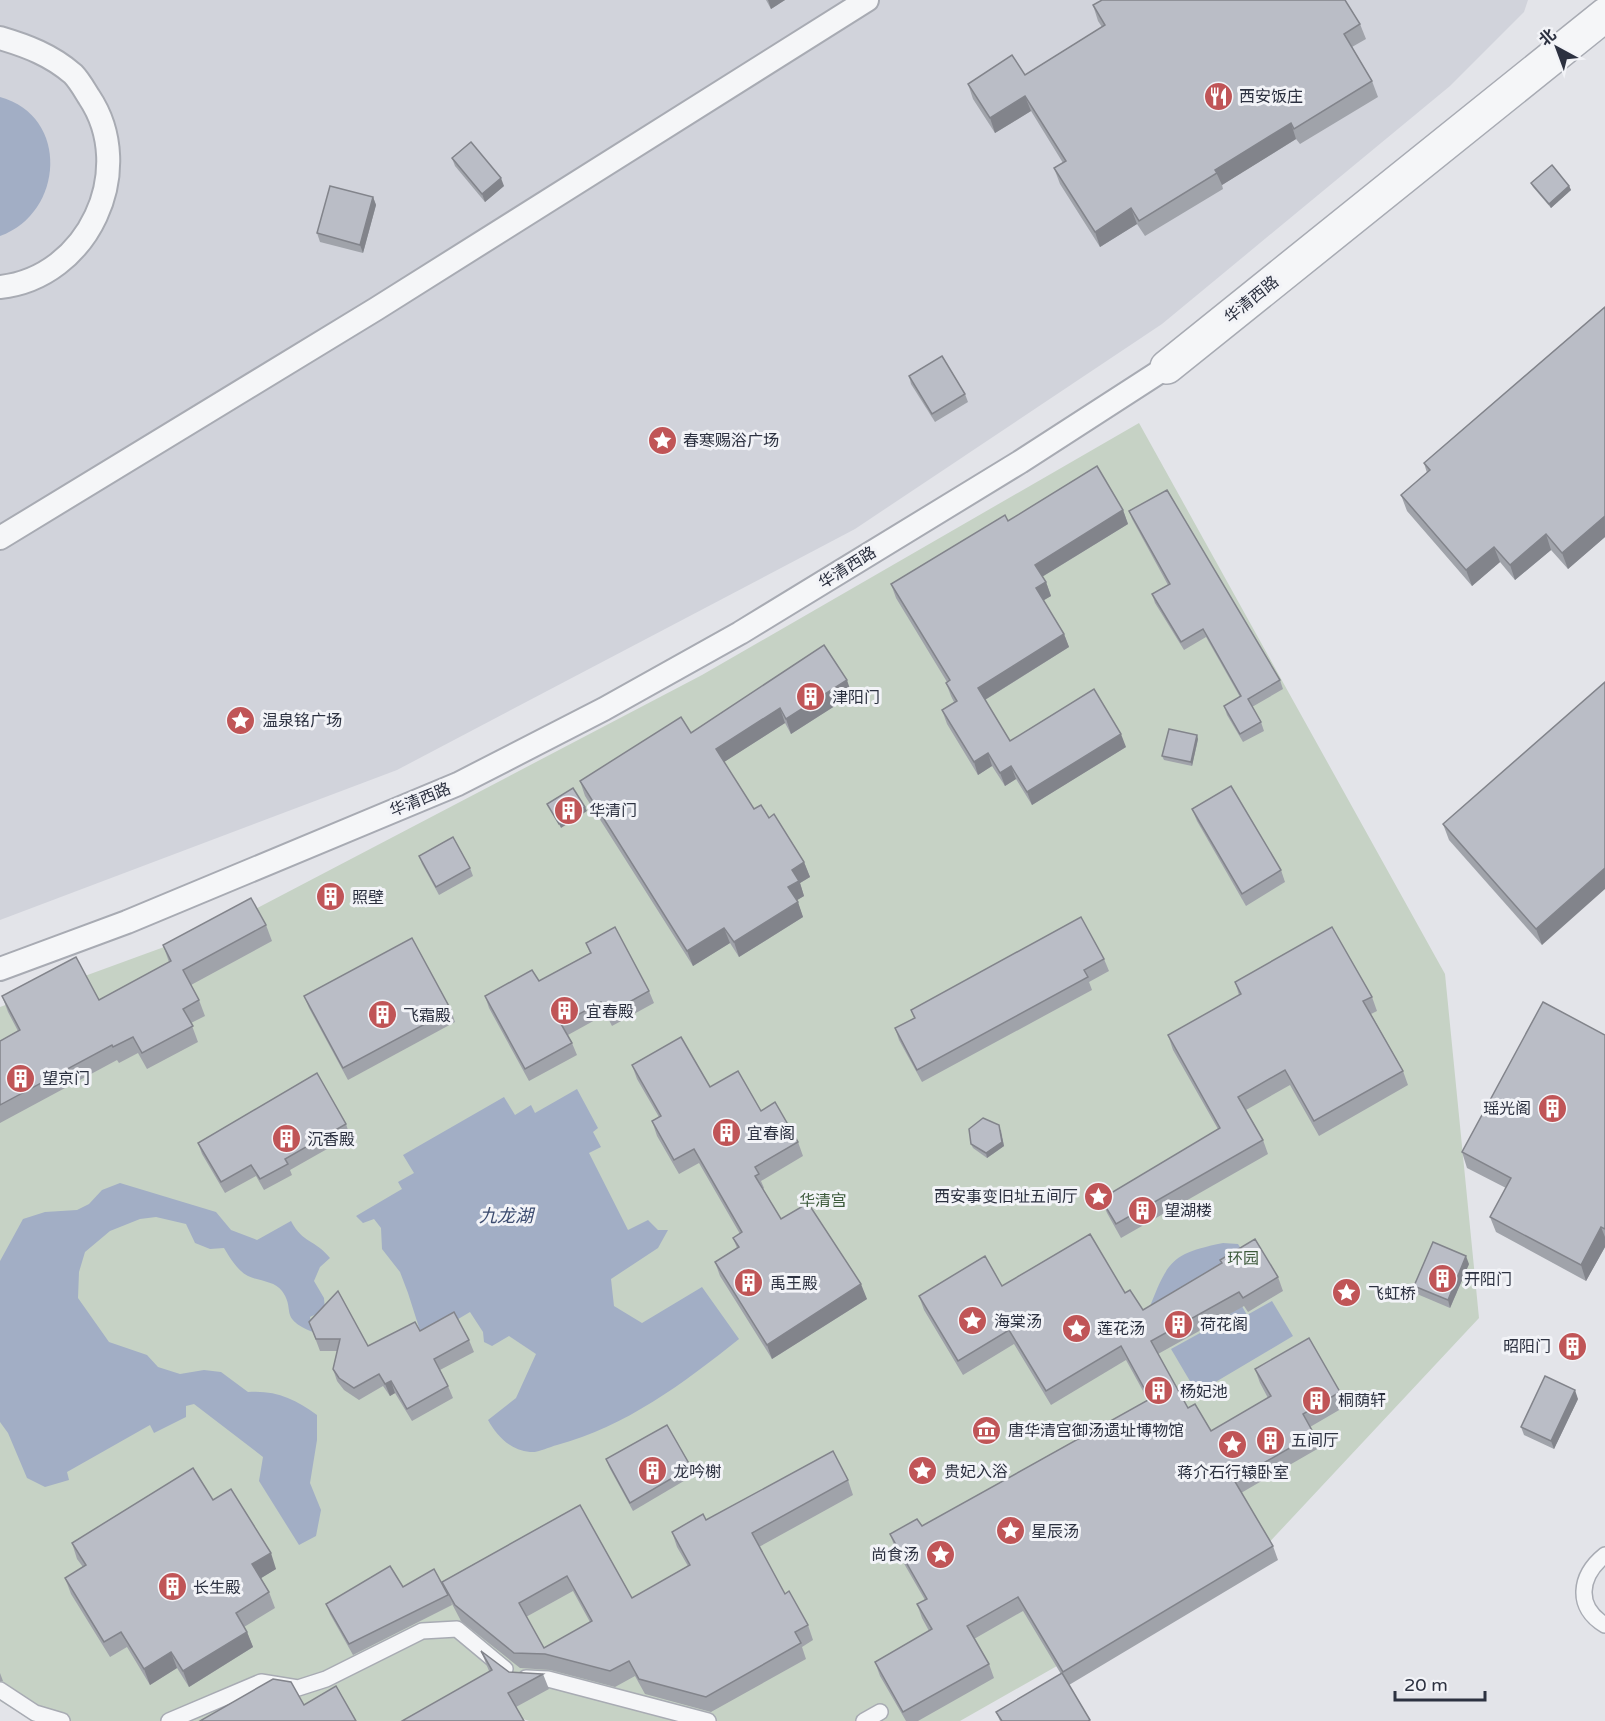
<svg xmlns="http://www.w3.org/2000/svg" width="1605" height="1721" font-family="'Varela Round','Noto Sans SC',sans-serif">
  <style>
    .built { fill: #d1d3db }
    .green { fill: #c6d2c5 }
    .water { fill: #a2aec5 }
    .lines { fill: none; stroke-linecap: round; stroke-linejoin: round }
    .service-casing { stroke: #a8abb3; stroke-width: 18 }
    .pedestrian-casing { stroke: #a8abb3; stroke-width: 26 }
    .tertiary-casing { stroke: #a8abb3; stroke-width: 36 }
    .service { stroke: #f5f6f8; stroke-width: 15 }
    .pedestrian { stroke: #f5f6f8; stroke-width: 22 }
    .tertiary { stroke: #f5f6f8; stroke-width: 33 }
    .wall { fill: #a0a3aa; fill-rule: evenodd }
    .shaded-wall { fill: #82848b }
    .building { fill: #babdc6; stroke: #82848b; stroke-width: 1.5; fill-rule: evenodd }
    .labels { text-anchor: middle; stroke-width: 6; stroke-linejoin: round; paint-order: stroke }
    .poi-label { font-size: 16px; fill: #2c3140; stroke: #f2f3f7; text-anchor: start }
    .street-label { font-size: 16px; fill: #2c3140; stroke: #f2f3f7 }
    .park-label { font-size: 16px; fill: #3d5a3b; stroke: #f2f3f7 }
    .water-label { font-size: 18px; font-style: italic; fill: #3b4b6f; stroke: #f2f3f7 }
  </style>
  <rect width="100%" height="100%" fill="#e3e4e9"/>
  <polygon class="built" points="0,0 1528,0 1524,12 1450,86 1162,324 855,529 397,770 0,920"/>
  <polygon class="green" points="1139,423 1445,974 1479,1318 1263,1549 960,1721 529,1721 502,1712 455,1721 32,1721 0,1701 0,1007 227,924 702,675"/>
  <g class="water">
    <path d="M0,97C70,116 64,213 0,236Z"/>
    <path d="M577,1089L598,1128L593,1132L601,1147L589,1153L628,1230L648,1220L658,1230H668L658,1248L611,1279L614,1306L642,1323L702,1287L739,1339C684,1383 625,1427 557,1445C549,1447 538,1453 530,1452C510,1450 497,1436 488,1420L516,1398L536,1354L509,1336L492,1346L484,1342L483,1332L470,1312L423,1340L408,1293L400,1272L382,1249L381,1228L374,1219L363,1223L356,1216L402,1189L398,1182L414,1173L403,1155L504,1097L515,1115L531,1105L535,1113Z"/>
    <path d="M120,1183L216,1212L231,1230L257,1240L291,1221C303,1244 315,1239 330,1258L320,1267L314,1281L324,1298L325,1310L310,1317L313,1332C278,1318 296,1310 282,1291C275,1281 258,1281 248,1276C238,1271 230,1258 224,1248L210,1249L195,1243L186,1224L156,1217L140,1219L110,1231L85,1252L79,1272L78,1298L109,1342L147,1355L158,1367L180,1374L204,1370L221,1372L248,1392C276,1390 295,1399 317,1415V1440L310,1483L321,1510L316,1536L299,1545L259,1481L263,1457L194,1404L186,1406V1417L154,1433L150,1425L67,1472L69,1480L45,1487L27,1478L8,1433L0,1422V1261L23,1219L45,1212L77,1210L89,1204L102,1190Z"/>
    <path d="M1223,1243L1238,1244L1247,1258L1223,1273L1247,1315L1272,1301L1293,1336L1197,1393L1171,1349L1231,1316L1213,1285L1148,1311C1168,1262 1169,1254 1223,1243Z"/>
  </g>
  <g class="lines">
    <defs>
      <g id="service">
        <path d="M1605,1555C1579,1576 1575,1607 1605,1625"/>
        <polyline points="526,1678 548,1679 708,1721"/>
        <polyline points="0,1690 35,1713 62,1721"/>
        <polyline points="169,1721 261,1682 298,1688 326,1679 422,1631 457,1629 505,1669"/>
        <polyline points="864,1721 880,1712"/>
      </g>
      <g id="pedestrian">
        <path d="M0,38C27,46 51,55 73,74C79,80 84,89 89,97C138,170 88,278 0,287"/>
        <polyline points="0,538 376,309 867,0"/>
        <polyline points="0,969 127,922 458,784 604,709 740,633 1020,462 1167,367"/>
      </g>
      <polyline id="tertiary" points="1167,367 1605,15"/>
    </defs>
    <use href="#service" class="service-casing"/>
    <use href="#pedestrian" class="pedestrian-casing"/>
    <use href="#tertiary" class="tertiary-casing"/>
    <use href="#service" class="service"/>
    <use href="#pedestrian" class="pedestrian"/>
    <use href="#tertiary" class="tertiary"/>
  </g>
  <g class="wall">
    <polygon points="766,0 785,0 771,9"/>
    <polygon points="1093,5 1360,24 1366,39 1352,47 1372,81 1378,97 1300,144 1296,139 1222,185 1223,189 1145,236 1137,224 1100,247 1060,184 1054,168 1063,163 1031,111 995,133 973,99 968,84 1025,75 1102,27 1098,21"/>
    <polygon points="452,158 504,186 485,202 455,166"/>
    <polygon points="1531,183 1569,186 1571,190 1551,208 1533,187"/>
    <polygon points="373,197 376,205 363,253 320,242 317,233"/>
    <polygon points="1605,307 1605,537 1568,569 1551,550 1515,580 1500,562 1472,586 1407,511 1401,495 1427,473 1424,463"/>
    <polygon points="909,376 965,394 968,402 935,422 911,384"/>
    <polygon points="1123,510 1128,524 1042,577 1046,582 1051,596 1043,600 1064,634 1069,647 985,700 1010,741 1126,747 1032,805 1016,779 1005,786 992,766 978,775 947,724 942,710 954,702 951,696 946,683 947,682 896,598 891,584 1008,521"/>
    <polygon points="1129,511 1280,680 1283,689 1252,707 1261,722 1264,731 1243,742 1227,715 1224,706 1240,697 1206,637 1184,650 1155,603 1152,594 1168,585 1132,519"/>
    <polygon points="824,645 852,695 791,734 785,723 724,762 754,809 769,818 804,862 810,877 800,883 804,896 797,900 803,917 739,957 730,943 693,966 585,796 580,781 691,733"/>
    <polygon points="1605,682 1542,945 1449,840 1443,824"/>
    <polygon points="1198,739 1192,766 1164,760 1162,756"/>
    <polygon points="1192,809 1281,870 1285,882 1246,906 1197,821"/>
    <polygon points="419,856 470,868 473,876 439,895 422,864"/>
    <polygon points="266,925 272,941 191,985 199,1000 205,1016 191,1023 198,1042 147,1069 138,1053 119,1063 117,1060 0,1123 0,1041 18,1031 8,1012 2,996 99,1000 169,962 163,945"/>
    <polygon points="586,943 649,991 654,1003 612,1026 606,1014 568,1035 572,1043 577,1055 529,1081 489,1008 485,996 539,981 590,953"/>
    <polygon points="1104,959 1109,971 1089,982 1092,990 922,1082 899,1040 895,1028 914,1018 911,1010"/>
    <polygon points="1235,982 1372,997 1377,1011 1371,1014 1403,1071 1408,1085 1319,1136 1290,1085 1246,1110 1263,1140 1268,1154 1121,1238 1107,1213 1101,1199 1218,1129 1173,1050 1168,1035 1239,995"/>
    <polygon points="304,996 451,1010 455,1022 348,1080 309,1008"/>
    <polygon points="1605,1035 1605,1247 1586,1281 1496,1232 1490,1217 1506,1188 1467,1168 1462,1152"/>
    <polygon points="632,1065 710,1087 761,1111 798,1142 803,1156 761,1181 764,1188 763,1189 781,1219 867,1299 772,1359 720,1276 715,1262 737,1248 733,1238 740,1234 699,1163 679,1174 657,1136 652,1121 659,1117 637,1079"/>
    <polygon points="346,1124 350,1136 290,1170 292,1175 264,1190 256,1176 225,1193 202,1154 198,1143"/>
    <polygon points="1001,1130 1004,1146 987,1158 973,1148 971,1144"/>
    <polygon points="1220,1260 1278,1277 1283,1291 1248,1312 1244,1306 1158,1354 1188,1408 1211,1431 1268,1398 1260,1383 1255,1369 1340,1392 1346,1406 1310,1427 1314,1434 1319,1448 1241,1493 1273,1546 1278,1560 1069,1685 1090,1721 1000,1721 996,1712 1061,1674 1023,1611 974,1639 989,1664 994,1678 918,1721 906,1721 880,1676 875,1662 929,1631 922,1618 917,1604 925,1600 895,1548 890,1534 922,1526 1148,1400 1126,1360 1051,1405 1014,1344 963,1375 924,1310 919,1296 1002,1286 1125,1293 1143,1310 1222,1263"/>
    <polygon points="1469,1264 1450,1308 1417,1294 1414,1286"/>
    <polygon points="309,1322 368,1346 420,1331 469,1340 474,1352 440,1370 448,1386 453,1398 412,1421 395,1393 390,1396 383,1386 359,1400 344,1390 337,1381 333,1369 337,1351 320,1351"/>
    <polygon points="1578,1399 1554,1449 1524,1435 1521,1427"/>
    <polygon points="606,1459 691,1467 694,1475 633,1511 609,1467"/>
    <path d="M848,1480L853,1495L759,1547L785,1594L808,1625L813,1640L802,1647L806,1659L711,1712L645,1694L635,1676L615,1687L550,1670L520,1668L461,1621L451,1602L452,1605L353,1655L330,1614L326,1604L403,1587L445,1590L442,1582L580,1505L632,1598L688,1566L677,1547L672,1532L706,1520ZM573,1591L590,1622L544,1648L526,1617Z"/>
    <polygon points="213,1500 276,1569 261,1578 269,1592 275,1608 244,1627 247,1632 253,1647 189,1687 177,1668 150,1685 127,1647 110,1657 71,1594 65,1578 83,1567 77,1559 72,1543"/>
    <polygon points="481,1651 509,1672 543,1674 549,1689 516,1707 489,1671"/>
    <polygon points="0,1672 0,1673 3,1681 0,1681"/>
  </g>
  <g class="shaded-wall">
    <polygon points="768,0 785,0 771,9"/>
    <polygon points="1025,96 1031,111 995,133 990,118"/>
    <polygon points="1291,123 1296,139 1222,185 1215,170"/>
    <polygon points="501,178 504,186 485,202 482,194"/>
    <polygon points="1569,186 1571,190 1551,208 1549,204"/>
    <polygon points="373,197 376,205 363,253 360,245"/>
    <polygon points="1131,208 1137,224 1100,247 1095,232"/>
    <polygon points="1123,510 1128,524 1040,578 1035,565"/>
    <polygon points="1605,516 1605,537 1568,569 1562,553"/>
    <polygon points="1546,534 1551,550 1515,580 1510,565"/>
    <polygon points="1494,547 1500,562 1472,586 1466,570"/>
    <polygon points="1046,582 1051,596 1041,602 1036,588"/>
    <polygon points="1064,634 1069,647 983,701 978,688"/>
    <polygon points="847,680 852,695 791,734 786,719"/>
    <polygon points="780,708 785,723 721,764 716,749"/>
    <polygon points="1121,734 1126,747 1032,805 1027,792"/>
    <polygon points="1197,735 1198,739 1192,766 1191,762"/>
    <polygon points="988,753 992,766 978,775 974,762"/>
    <polygon points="1011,766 1016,779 1005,786 1000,773"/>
    <polygon points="585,807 587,811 561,828 559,824"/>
    <polygon points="804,862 810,877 800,883 804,896 794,902 788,887 792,870"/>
    <polygon points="1605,868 1605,889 1542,945 1536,929"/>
    <polygon points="798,902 803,917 739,957 734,942"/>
    <polygon points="724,928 730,943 693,966 687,951"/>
    <polygon points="999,1125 1004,1146 987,1158 986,1153"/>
    <polygon points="1601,1227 1605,1237 1605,1247 1586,1281 1581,1265"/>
    <polygon points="1466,1256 1469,1264 1450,1308 1448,1300"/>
    <polygon points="861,1284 867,1299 772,1359 767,1345"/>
    <polygon points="391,1381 395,1393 390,1396 385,1384"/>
    <polygon points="1575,1390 1578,1399 1554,1449 1551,1441"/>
    <polygon points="271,1553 276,1569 258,1580 252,1564"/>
    <polygon points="247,1632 253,1647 189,1687 183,1671"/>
    <polygon points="171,1652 177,1668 150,1685 144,1669"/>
  </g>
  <g class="building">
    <polygon points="1102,0 1345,0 1360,24 1344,34 1372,81 1294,129 1291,123 1215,170 1217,173 1139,221 1131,208 1095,232 1054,168 1066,161 1025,96 990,118 968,84 1012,55 1025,75 1105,25 1093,5"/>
    <polygon points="471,142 501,178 482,194 452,158"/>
    <polygon points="1552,165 1569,186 1549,204 1531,183"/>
    <polygon points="330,186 373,197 360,245 317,233"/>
    <polygon points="1605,307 1605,516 1562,553 1546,534 1510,565 1494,547 1466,570 1401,495 1430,470 1424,463"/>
    <polygon points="942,356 965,394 932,414 909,376"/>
    <polygon points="1097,466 1123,510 1035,565 1046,582 1036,588 1064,634 978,688 1010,741 1094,689 1121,734 1027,792 1011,766 1000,773 988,753 974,762 942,710 957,701 946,683 950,680 891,584 1005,515 1008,521"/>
    <polygon points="1167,490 1280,680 1248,699 1261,722 1240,734 1224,706 1241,696 1203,629 1181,642 1152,594 1170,584 1129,511"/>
    <polygon points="824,645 847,680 786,719 780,708 716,749 754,809 761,805 769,818 774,814 804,862 792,870 799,881 788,887 798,902 734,942 724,928 687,951 580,781 681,717 691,733"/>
    <polygon points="1605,682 1605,868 1536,929 1443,824"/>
    <polygon points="1169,729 1197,735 1191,762 1162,756"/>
    <polygon points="1231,786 1281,870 1242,894 1192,809"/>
    <polygon points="573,788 585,807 559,824 547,804"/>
    <polygon points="453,837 470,868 436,887 419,856"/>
    <polygon points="251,898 266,925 183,970 199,1000 183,1009 193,1026 142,1053 133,1037 113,1047 112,1045 0,1105 0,1041 20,1030 2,996 76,957 99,1000 171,961 163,945"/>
    <polygon points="1081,917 1104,959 1084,970 1088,977 917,1070 895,1028 915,1018 911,1010"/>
    <polygon points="615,927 649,991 608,1014 601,1002 561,1024 572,1043 525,1069 485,996 532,970 539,981 591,953 586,943"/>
    <polygon points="1332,927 1372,997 1363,1001 1403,1071 1314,1121 1285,1070 1238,1097 1263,1140 1116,1224 1101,1199 1220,1128 1168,1035 1241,994 1235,982"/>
    <polygon points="412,938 451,1010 343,1068 304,996"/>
    <polygon points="1543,1002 1605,1035 1605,1229 1601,1227 1581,1265 1490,1217 1511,1178 1462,1152"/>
    <polygon points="681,1037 710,1087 738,1071 761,1111 775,1102 798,1142 755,1167 759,1174 755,1176 781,1219 808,1203 861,1284 767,1345 715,1262 739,1247 733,1238 742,1232 694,1149 674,1160 652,1121 661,1116 632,1065"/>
    <polygon points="317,1073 346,1124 285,1159 288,1164 260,1179 251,1165 221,1182 198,1143"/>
    <polygon points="983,1118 999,1125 1002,1142 986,1153 971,1144 969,1129"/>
    <polygon points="1090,1234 1125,1293 1130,1290 1143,1310 1222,1263 1220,1260 1255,1239 1278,1277 1243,1298 1239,1292 1151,1341 1188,1408 1195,1404 1211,1431 1271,1396 1255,1369 1309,1338 1340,1392 1303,1414 1314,1434 1234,1480 1273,1546 1063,1672 1018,1597 967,1626 989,1664 903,1712 875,1662 932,1629 917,1604 927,1599 890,1534 917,1519 922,1526 1150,1399 1121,1346 1046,1391 1009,1330 958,1361 919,1296 985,1256 1002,1286"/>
    <polygon points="1433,1242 1466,1256 1448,1300 1414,1286"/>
    <polygon points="338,1291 368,1346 415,1322 420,1331 454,1312 469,1340 434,1359 448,1386 407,1409 391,1381 385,1384 379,1374 354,1388 339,1378 333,1369 340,1339 316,1339 309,1322"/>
    <polygon points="1545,1376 1575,1390 1551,1441 1521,1427"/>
    <polygon points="667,1425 691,1467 630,1503 606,1459"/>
    <path d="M833,1451L848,1480L752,1533L785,1594L789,1591L808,1625L795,1632L801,1643L706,1697L639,1679L629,1661L610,1671L545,1654L514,1653L455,1605L442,1582L580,1505L632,1598L690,1565L672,1532L703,1514L706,1520ZM567,1576L592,1621L544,1648L519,1603Z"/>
    <polygon points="193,1468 213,1500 231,1489 271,1553 252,1564 269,1592 236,1613 247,1632 183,1671 171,1652 144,1669 121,1632 104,1642 65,1578 86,1565 72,1543"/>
    <polygon points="390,1566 403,1587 434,1569 448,1595 349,1644 326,1604"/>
    <polygon points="481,1651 509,1672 543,1674 508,1693 524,1721 402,1721 492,1670"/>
    <polygon points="1062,1673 1090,1720 1088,1721 1002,1721 996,1712"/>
    <polygon points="273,1679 291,1682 304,1705 336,1686 356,1721 200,1721"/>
  </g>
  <defs>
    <symbol id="restaurant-disc" viewBox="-11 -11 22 22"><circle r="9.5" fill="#c05557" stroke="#f2f3f7"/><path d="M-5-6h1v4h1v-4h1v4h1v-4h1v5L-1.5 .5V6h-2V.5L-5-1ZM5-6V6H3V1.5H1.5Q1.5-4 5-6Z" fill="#fff"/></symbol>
    <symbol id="sight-disc" viewBox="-11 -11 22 22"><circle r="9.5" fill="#c05557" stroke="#f2f3f7"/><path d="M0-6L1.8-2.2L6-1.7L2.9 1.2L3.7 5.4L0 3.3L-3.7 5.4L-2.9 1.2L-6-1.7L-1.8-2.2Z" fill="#fff"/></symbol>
    <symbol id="building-disc" viewBox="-11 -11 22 22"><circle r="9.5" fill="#c05557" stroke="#f2f3f7"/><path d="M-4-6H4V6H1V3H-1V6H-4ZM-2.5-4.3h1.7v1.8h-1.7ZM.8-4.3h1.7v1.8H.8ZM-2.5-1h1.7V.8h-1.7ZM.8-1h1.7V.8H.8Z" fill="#fff"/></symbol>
    <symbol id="museum-disc" viewBox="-11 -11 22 22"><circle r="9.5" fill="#c05557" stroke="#f2f3f7"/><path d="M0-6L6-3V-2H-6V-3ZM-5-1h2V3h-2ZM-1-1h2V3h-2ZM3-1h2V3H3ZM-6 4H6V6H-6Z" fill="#fff"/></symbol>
  </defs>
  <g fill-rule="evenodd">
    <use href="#restaurant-disc" x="1202" y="80" width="33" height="33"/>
    <use href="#sight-disc" x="646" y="424" width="33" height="33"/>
    <use href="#building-disc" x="794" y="680" width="33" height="33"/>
    <use href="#sight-disc" x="224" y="704" width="33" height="33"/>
    <use href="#building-disc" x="552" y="794" width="33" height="33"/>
    <use href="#building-disc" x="314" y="880" width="33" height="33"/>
    <use href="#building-disc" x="548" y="994" width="33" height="33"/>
    <use href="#building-disc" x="366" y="998" width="33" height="33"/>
    <use href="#building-disc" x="4" y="1062" width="33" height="33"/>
    <use href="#building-disc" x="1536" y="1092" width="33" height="33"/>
    <use href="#building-disc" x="710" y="1116" width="33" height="33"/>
    <use href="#building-disc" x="270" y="1122" width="33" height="33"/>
    <use href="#sight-disc" x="1082" y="1180" width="33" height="33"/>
    <use href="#building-disc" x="1126" y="1194" width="33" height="33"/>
    <use href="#building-disc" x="1426" y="1262" width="33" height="33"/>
    <use href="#building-disc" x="732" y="1266" width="33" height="33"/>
    <use href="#sight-disc" x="1330" y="1276" width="33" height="33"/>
    <use href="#sight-disc" x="956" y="1304" width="33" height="33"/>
    <use href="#building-disc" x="1162" y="1308" width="33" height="33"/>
    <use href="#sight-disc" x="1060" y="1312" width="33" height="33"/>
    <use href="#building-disc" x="1556" y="1330" width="33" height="33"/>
    <use href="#building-disc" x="1142" y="1374" width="33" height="33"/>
    <use href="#building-disc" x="1300" y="1384" width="33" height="33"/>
    <use href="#museum-disc" x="970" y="1414" width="33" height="33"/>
    <use href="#building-disc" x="1254" y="1424" width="33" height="33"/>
    <use href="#sight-disc" x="1216" y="1428" width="33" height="33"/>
    <use href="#building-disc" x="636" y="1454" width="33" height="33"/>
    <use href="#sight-disc" x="906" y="1454" width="33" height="33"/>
    <use href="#sight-disc" x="994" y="1514" width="33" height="33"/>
    <use href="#sight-disc" x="924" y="1538" width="33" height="33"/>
    <use href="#building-disc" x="156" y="1570" width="33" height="33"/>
  </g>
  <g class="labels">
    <g class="poi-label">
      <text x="1239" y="102">西安饭庄</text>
      <text x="683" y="446">春寒赐浴广场</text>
      <text x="832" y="703">津阳门</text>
      <text x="262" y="726">温泉铭广场</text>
      <text x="589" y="816">华清门</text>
      <text x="352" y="903">照壁</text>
      <text x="586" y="1017">宜春殿</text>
      <text x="403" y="1021">飞霜殿</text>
      <text x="42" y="1084">望京门</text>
      <text x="1531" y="1114" text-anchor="end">瑶光阁</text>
      <text x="747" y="1139">宜春阁</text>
      <text x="307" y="1145">沉香殿</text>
      <text x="1078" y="1202" text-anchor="end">西安事变旧址五间厅</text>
      <text x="1164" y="1216">望湖楼</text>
      <text x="1464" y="1285">开阳门</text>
      <text x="770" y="1289">禹王殿</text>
      <text x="1368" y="1299">飞虹桥</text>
      <text x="994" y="1327">海棠汤</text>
      <text x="1200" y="1330">荷花阁</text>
      <text x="1097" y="1334">莲花汤</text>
      <text x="1551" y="1352" text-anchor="end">昭阳门</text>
      <text x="1180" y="1397">杨妃池</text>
      <text x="1338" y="1406">桐荫轩</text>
      <text x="1008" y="1436">唐华清宫御汤遗址博物馆</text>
      <text x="1291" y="1446">五间厅</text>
      <text x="673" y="1477">龙吟榭</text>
      <text x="944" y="1477">贵妃入浴</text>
      <text x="1233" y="1478" text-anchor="middle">蒋介石行辕卧室</text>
      <text x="1031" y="1537">星辰汤</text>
      <text x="919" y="1560" text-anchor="end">尚食汤</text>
      <text x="193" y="1593">长生殿</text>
    </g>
    <g class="street-label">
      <text transform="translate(1251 299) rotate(-39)" y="6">华清西路</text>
      <text transform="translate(847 567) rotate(-32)" y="6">华清西路</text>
      <text transform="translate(420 799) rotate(-22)" y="6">华清西路</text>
    </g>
    <g class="park-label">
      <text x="823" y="1206">华清宫</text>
      <text x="1243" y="1264">环园</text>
    </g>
    <g class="water-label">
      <text x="506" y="1222">九龙湖</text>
    </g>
  </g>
  <g transform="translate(1557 48) rotate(319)" stroke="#f2f3f7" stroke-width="4.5" paint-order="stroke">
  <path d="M0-4.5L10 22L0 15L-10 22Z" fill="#2c3140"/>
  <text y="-9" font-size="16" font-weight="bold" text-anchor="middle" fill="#2c3140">北</text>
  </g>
  <path d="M1395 1691v9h90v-9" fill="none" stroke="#2c3140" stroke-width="3"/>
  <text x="1404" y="1691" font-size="18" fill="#2c3140" stroke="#f2f3f7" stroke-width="4.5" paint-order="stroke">20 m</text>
</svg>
